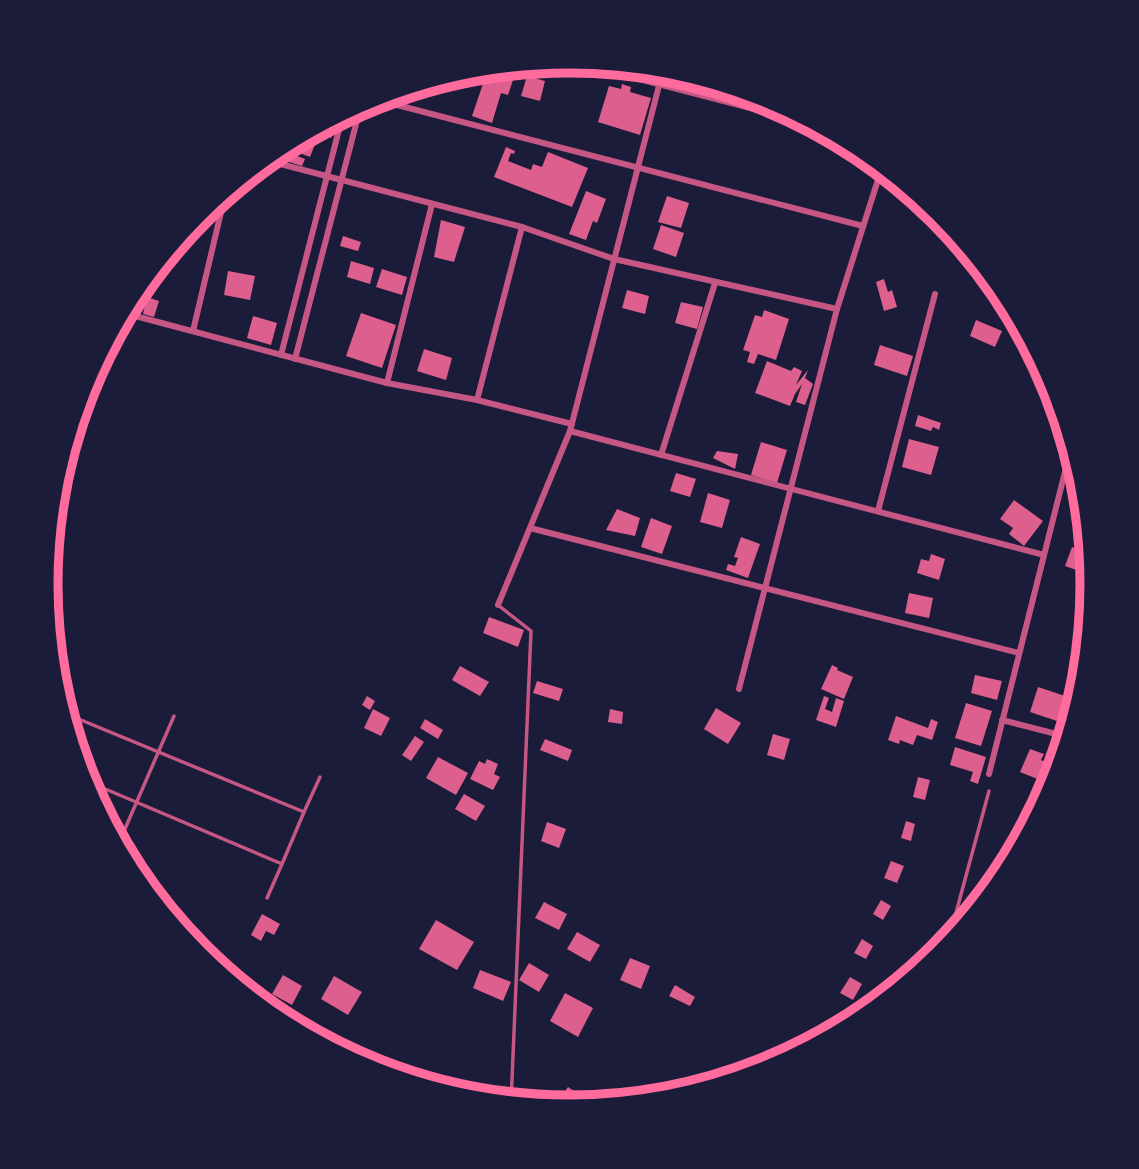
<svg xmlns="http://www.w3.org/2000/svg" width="1139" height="1169" font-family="Poppins,sans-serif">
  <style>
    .building { fill: #dd5f8e }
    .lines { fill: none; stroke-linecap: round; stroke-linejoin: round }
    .service { stroke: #c65784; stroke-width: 3.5 }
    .minor { stroke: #c65784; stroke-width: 6 }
    .rim { fill: none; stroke: #ff6b9d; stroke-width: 9 }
  </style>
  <rect width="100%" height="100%" fill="#1b1b3a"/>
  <g class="building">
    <polygon points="503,67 516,71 508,95 501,93 492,123 472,116 488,69"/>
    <polygon points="527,76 545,81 540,101 521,96"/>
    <polygon points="622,84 631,87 630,92 651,98 640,135 598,122 609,86 621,89"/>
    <polygon points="339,116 331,138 314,130"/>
    <polygon points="305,135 317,139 310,157 291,150 295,140"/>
    <polygon points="506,147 515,151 514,154 511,153 508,161 531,170 533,164 542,167 548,152 588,168 572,207 494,177"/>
    <polygon points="292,154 305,159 302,166 289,162"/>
    <polygon points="586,191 606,199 597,223 593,221 586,240 569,234"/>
    <polygon points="667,196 689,203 681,228 658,222"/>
    <polygon points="441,220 465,227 454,262 434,257"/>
    <polygon points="661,225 684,233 676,257 653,249"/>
    <polygon points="343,236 361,242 358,251 340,246"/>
    <polygon points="166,254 169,255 163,274 152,271"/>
    <polygon points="351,261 374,268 370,284 347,277"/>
    <polygon points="382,269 407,277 402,295 376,287"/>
    <polygon points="228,271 255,276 250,300 224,295"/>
    <polygon points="884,279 888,292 892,290 897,307 884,311 876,282"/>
    <polygon points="627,290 649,296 645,314 622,308"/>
    <polygon points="147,297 159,301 154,317 143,314"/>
    <polygon points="681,302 703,307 697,329 675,323"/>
    <polygon points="764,310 789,319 776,360 758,354 754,364 747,362 750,352 743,350 755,315 762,317"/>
    <polygon points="361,313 396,325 382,368 346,356"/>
    <polygon points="253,316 277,323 271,345 247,338"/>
    <polygon points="976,320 1002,331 995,347 970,336"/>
    <polygon points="880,345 913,356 907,376 874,365"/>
    <polygon points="424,349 452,358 446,380 417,371"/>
    <polygon points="767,361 791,371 794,367 802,371 796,385 808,370 805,378 813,384 805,405 796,402 802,384 795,394 790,406 755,393"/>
    <polygon points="1048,373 1054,384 1057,396 1040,385"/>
    <polygon points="918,415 941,423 939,430 933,427 931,431 915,426"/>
    <polygon points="909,439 939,447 931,475 902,467"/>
    <polygon points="761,442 787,450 777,483 751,475"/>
    <polygon points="717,451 738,454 735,469 713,458"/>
    <polygon points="676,473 696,479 690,497 670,491"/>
    <polygon points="708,493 730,500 722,528 700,522"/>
    <polygon points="1014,500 1043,521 1024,546 1009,534 1013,528 1000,519"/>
    <polygon points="617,509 640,518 635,536 606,530"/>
    <polygon points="651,518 672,526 662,554 641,547"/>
    <polygon points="741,537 760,544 748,578 726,570 728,564 735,566 738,558 734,557"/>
    <polygon points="1072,547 1090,554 1093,576 1065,566"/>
    <polygon points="931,554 945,559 939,580 917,573 921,559 929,561"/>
    <polygon points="909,593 933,598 929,618 905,613"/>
    <polygon points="489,617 524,630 518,647 483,633"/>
    <polygon points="832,665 838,668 837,670 853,677 844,699 821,689"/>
    <polygon points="460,666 489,682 480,696 452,680"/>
    <polygon points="975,675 1002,681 997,700 971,693"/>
    <polygon points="537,681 563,689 559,701 533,693"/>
    <polygon points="1038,687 1065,696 1057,721 1030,712"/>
    <polygon points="367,696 375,701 370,710 362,705"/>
    <polygon points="824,696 829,698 825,709 832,712 836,698 844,701 836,727 816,720"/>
    <polygon points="966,703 992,711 981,746 955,738"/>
    <polygon points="716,708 741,723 728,744 704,729"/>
    <polygon points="373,709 390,718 381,736 364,728"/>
    <polygon points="610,709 623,712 622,724 608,722"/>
    <polygon points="896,716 928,728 931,719 938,722 932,740 917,735 913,745 900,740 899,744 888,740"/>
    <polygon points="425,719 443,730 438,739 420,728"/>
    <polygon points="773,734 790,739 784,760 767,755"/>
    <polygon points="415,736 424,742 411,761 402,755"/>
    <polygon points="545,739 572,750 568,761 540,750"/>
    <polygon points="955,747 986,757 978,784 970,781 973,772 950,765"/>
    <polygon points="1030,749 1044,754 1041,760 1047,763 1040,780 1020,772"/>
    <polygon points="438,757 468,773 456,795 426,778"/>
    <polygon points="487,759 498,764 494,774 500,777 493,790 470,779 479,761 485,764"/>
    <polygon points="918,777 930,780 925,800 913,797"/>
    <polygon points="464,794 485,806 476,821 455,809"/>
    <polygon points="906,821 915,824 911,841 901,838"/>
    <polygon points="547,822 566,829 559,848 541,841"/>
    <polygon points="891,861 904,866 897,883 884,878"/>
    <polygon points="881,900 891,906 883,920 873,914"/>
    <polygon points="544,902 567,914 559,930 535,918"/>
    <polygon points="262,914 280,924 274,935 266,931 261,941 251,935"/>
    <polygon points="436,920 474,942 457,970 419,949"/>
    <polygon points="577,932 600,945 590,962 567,949"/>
    <polygon points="862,939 873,946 866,959 854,953"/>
    <polygon points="630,958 650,966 641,989 620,980"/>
    <polygon points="529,963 549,975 539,992 519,980"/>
    <polygon points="480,970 511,982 503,1001 473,988"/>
    <polygon points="283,975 302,986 292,1005 272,994"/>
    <polygon points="334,976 362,992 348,1015 321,999"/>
    <polygon points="850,977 862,984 853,1000 840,993"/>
    <polygon points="675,985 695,997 690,1006 669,996"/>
    <polygon points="565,993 593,1008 578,1037 550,1021"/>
    <polygon points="568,1087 588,1100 583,1107 569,1108 555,1105"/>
  </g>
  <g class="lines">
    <g class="service">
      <polyline points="498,605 531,631 511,1103"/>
      <polyline points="64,713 304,812 282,864 84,780"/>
      <polyline points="304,812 320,777"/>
      <polyline points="118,845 174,716"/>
      <polyline points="267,898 282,864"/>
      <polyline points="189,943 194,945"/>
      <polyline points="947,946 989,791"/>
    </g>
    <g class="minor">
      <polyline points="570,61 815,125"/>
      <polyline points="652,69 773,102"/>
      <polyline points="374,99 863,226"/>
      <polyline points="265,160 522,227 614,259 837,309"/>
      <polyline points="124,313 387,383 477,400 572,424"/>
      <polyline points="193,331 226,191"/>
      <polyline points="281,355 343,114"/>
      <polyline points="295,359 361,105"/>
      <polyline points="387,383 432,204"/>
      <polyline points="477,400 522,227"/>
      <polyline points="570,431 1044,555"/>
      <polyline points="661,455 715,283"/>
      <polyline points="878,511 935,294"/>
      <polyline points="530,528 1019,653"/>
      <polyline points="498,605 570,431 663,70"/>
      <polyline points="739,689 837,309 882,167"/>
      <polyline points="1002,720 1068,737"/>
      <polyline points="989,774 1072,444"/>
    </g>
  </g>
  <path d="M0 0H1139V1169H0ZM58 584a511 511 0 1 1 1022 0a511 511 0 1 1-1022 0Z" fill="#1b1b3a" fill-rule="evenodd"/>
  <path class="rim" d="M58 584a511 511 0 1 1 1022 0a511 511 0 1 1-1022 0Z"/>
</svg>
